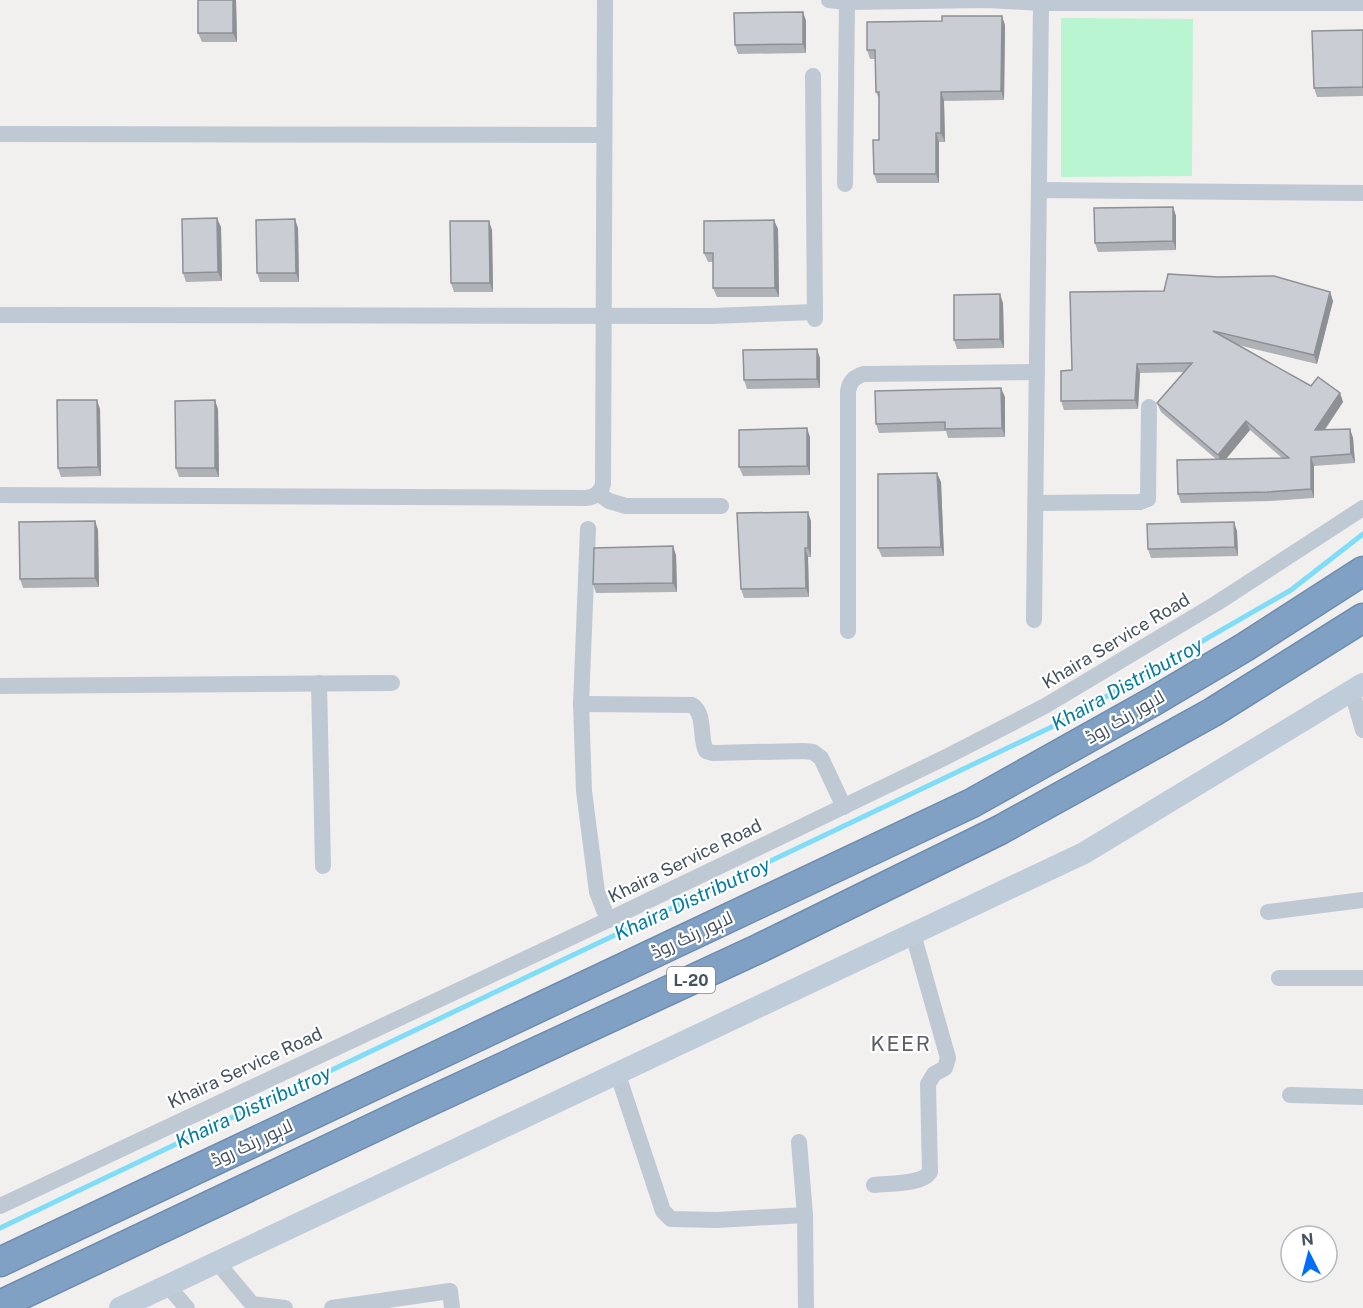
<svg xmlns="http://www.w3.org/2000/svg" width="1363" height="1308" font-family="'Public Sans',Cairo,sans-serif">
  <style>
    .green { fill: #b8f5d0 }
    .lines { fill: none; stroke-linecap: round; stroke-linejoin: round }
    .stream { stroke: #80ddf7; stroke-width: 5 }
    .highway-casing { stroke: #6c8cb0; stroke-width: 31 }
    .street { stroke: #bec9d3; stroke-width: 16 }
    .secondary { stroke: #bfccda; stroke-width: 22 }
    .highway { stroke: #81a1c4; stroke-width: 28 }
    .wall { fill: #aeb1b6; fill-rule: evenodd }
    .shaded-wall { fill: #8d9094 }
    .building { fill: #caced4; stroke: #8d9094; stroke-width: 1.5 }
    .labels { text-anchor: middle; stroke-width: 4.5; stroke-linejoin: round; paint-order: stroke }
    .shield { fill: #fff; stroke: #7d868f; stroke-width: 1.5 }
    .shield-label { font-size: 16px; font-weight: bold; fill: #45525f }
    .street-label { font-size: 18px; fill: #45525f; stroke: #fff }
    .water-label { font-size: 20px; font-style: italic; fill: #037c9e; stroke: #fff }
    .quarter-label { font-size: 21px; letter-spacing: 1.5px; fill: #5b5f65; stroke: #fff }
  </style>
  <rect width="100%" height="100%" fill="#f2efef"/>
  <polygon class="green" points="1061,18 1193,19 1192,176 1061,177"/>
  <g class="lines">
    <polyline class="stream" points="0,1228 1062,722 1291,590 1363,534"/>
    <defs>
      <g id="highway">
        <polyline points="0,1262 972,803 1154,701 1245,647 1363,571"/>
        <polyline points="0,1305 413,1109 760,948 1000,830 1213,712 1363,618"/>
      </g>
    </defs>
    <use href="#highway" class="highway-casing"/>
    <g class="street">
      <polyline points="829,0 847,2 987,0 1041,3 1363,3"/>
      <polyline points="813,76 815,319"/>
      <polyline points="0,134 604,135"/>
      <polyline points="845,184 847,2"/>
      <polyline points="1039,190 1363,193"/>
      <polyline points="0,315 712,316 815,312"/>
      <polyline points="599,494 609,501 626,506 721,506"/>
      <path d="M0,495L586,498C595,497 601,493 603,484L605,0"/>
      <polyline points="1036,503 1140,502 1148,499 1149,407"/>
      <polyline points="588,529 581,704 584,791 597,892 608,920"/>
      <polyline points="1034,620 1041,3"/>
      <path d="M848,631V391C850,381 854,377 864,374L1037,372"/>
      <polyline points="319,683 323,866"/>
      <polyline points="0,686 392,683"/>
      <polyline points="1352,692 1363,730"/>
      <path d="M581,704L692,705C706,714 699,737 706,751L713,753L803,751L813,752L821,758L844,807"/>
      <polyline points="1268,912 1363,900"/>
      <polyline points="1279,978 1363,978"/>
      <polyline points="618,1075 663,1211 671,1219 717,1220 805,1215"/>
      <polyline points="1290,1095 1363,1097"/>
      <polyline points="799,1142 805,1215 806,1308"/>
      <path d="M874,1185C889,1183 922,1185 930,1172L928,1084L934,1074L945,1068L948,1058L913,934"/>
      <polyline points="0,1206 608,920 942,759 1045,706 1217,603 1363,508"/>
      <polyline points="217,1262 252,1304 285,1308"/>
      <polyline points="167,1285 187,1308"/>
      <polyline points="332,1308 450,1291 452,1308"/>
    </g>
    <polyline class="secondary" points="120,1308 1084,853 1363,684"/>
    <use href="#highway" class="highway"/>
  </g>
  <g class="wall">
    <polygon points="198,0 236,0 237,42 202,42 198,33"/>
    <polygon points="803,12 806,21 806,53 738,54 735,45"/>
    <polygon points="1005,25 1004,100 944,101 945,142 939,142 939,183 877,183 874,174 879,140 879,99 876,92 876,59 870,59 867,50"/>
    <polygon points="1363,30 1363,96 1317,97 1314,88"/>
    <polygon points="1173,207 1176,216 1176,250 1098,252 1095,243"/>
    <polygon points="221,227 222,281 186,282 183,273"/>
    <polygon points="298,228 299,282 260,282 257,273"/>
    <polygon points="778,229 779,297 717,297 713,288 713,262 708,262 704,253"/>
    <polygon points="492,230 493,292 454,292 451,283"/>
    <path d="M1330,292L1333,301L1317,364L1238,345L1311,386L1340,393L1343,402L1325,430L1350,429L1353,438L1355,463L1314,466V498L1271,501L1181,503L1178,494L1216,459L1161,412L1157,403L1184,372L1140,373L1138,409L1064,410L1061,401L1072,370ZM1250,430L1282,458L1225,459Z"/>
    <polygon points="1003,303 1004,348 957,349 954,340"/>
    <polygon points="820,358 820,388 747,389 744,380"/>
    <polygon points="1005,397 1005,437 948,438 946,431 879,433 876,424"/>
    <polygon points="100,409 101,476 61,477 58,468"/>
    <polygon points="218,409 219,477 179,477 176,468"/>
    <polygon points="810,437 810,475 743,476 739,467"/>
    <polygon points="941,482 944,556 882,557 878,548"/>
    <polygon points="95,521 98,530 99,587 23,588 20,579"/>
    <polygon points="811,521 811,557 808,557 809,597 744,598 741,589"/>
    <polygon points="1237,531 1238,556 1151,558 1148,549"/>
    <polygon points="676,555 677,592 596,593 593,584"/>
  </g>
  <g class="shaded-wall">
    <polygon points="233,0 236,0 237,42 233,33"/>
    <polygon points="803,12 806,21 806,53 803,44"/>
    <polygon points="1002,16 1005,25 1004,100 1001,91"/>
    <polygon points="941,92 944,101 945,142 941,133"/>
    <polygon points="936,133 939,142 939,183 936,174"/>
    <polygon points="1173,207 1176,216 1176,250 1173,241"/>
    <polygon points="217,218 221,227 222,281 218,272"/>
    <polygon points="295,219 298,228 299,282 296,273"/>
    <polygon points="774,220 778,229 779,297 775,288"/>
    <polygon points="489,221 492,230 493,292 490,283"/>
    <polygon points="1330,292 1333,301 1317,364 1314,355"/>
    <polygon points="1000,294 1003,303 1004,348 1000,339"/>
    <polygon points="817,349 820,358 820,388 817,379"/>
    <polygon points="1137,364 1140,373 1138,409 1135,400"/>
    <polygon points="1001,388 1005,397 1005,437 1002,428"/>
    <polygon points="1340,393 1343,402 1318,439 1315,430"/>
    <polygon points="97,400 100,409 101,476 98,467"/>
    <polygon points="215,400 218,409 219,477 215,468"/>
    <polygon points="1246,421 1250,430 1222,464 1218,455"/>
    <polygon points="807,428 810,437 810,475 807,466"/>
    <polygon points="1350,429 1353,438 1355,463 1351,454"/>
    <polygon points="1311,457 1314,466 1314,498 1311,489"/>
    <polygon points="937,473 941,482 944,556 941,547"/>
    <polygon points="808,512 811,521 811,557 808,548"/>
    <polygon points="95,521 98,530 99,587 95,578"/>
    <polygon points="1234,522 1237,531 1238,556 1235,547"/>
    <polygon points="673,546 676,555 677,592 673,583"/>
    <polygon points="805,548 808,557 809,597 806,588"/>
  </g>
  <g class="building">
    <rect x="198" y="0" width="35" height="33"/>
    <polygon points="803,12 803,44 735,45 734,13"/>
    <polygon points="942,16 1002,16 1001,91 941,92 941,133 936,133 936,174 874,174 873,140 879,140 879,92 876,92 875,50 867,50 867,22 942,21"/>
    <polygon points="1363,30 1363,87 1314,88 1312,31"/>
    <polygon points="1173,207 1173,241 1095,243 1094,208"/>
    <polygon points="217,218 218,272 183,273 182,219"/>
    <polygon points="295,219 296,273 257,273 256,220"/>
    <polygon points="774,220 775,288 713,288 713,253 704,253 704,221"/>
    <polygon points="450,221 489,221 490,283 451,283"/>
    <polygon points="1168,274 1218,277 1274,276 1330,292 1314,355 1213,331 1311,386 1318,377 1340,393 1315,430 1350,429 1351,454 1311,457 1311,489 1267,492 1178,494 1177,460 1289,458 1246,421 1218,455 1157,403 1192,363 1137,364 1135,400 1061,401 1061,371 1072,370 1070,292 1164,291"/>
    <polygon points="1000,294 1000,339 954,340 954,295"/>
    <polygon points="817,349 817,379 744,380 743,350"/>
    <polygon points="1001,388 1002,428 945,429 945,422 876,424 875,391"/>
    <polygon points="57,400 97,400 98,467 58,468"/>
    <polygon points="215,400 215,468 176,468 175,401"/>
    <polygon points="807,428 807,466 739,467 739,430"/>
    <polygon points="937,473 941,547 878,548 878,474"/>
    <polygon points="808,512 808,548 805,548 806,588 741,589 737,513"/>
    <polygon points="95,521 95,578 20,579 19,522"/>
    <polygon points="1234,522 1235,547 1148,549 1147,524"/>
    <polygon points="673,546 673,583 593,584 594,548"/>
  </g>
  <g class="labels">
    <rect class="shield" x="667" y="967" width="48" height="26" rx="4.5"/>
    <g class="shield-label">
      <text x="691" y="986">L-20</text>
    </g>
    <g class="street-label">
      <text transform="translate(1116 641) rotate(-31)" y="6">Khaira Service Road</text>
      <text transform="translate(1125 717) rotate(-30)" y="6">لاہور رنگ روڈ</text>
      <text transform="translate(685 861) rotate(-26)" y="6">Khaira Service Road</text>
      <text transform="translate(692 935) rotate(-25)" y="6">لاہور رنگ روڈ</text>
      <text transform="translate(245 1068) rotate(-25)" y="6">Khaira Service Road</text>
      <text transform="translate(252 1143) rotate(-25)" y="6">لاہور رنگ روڈ</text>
    </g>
    <g class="water-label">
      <text transform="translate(1127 684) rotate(-29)" y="7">Khaira Distributroy</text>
      <text transform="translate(692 899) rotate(-25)" y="7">Khaira Distributroy</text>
      <text transform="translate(253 1107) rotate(-25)" y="7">Khaira Distributroy</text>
    </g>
    <g class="quarter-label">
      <text x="901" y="1051">KEER</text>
    </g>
  </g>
  <g transform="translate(1309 1254) rotate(354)"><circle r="28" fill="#ffffff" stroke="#b5babf" stroke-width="1.5"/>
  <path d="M0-4.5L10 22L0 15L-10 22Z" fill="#036cf8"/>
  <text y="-9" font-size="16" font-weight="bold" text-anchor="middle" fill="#45525f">N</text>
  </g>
</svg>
